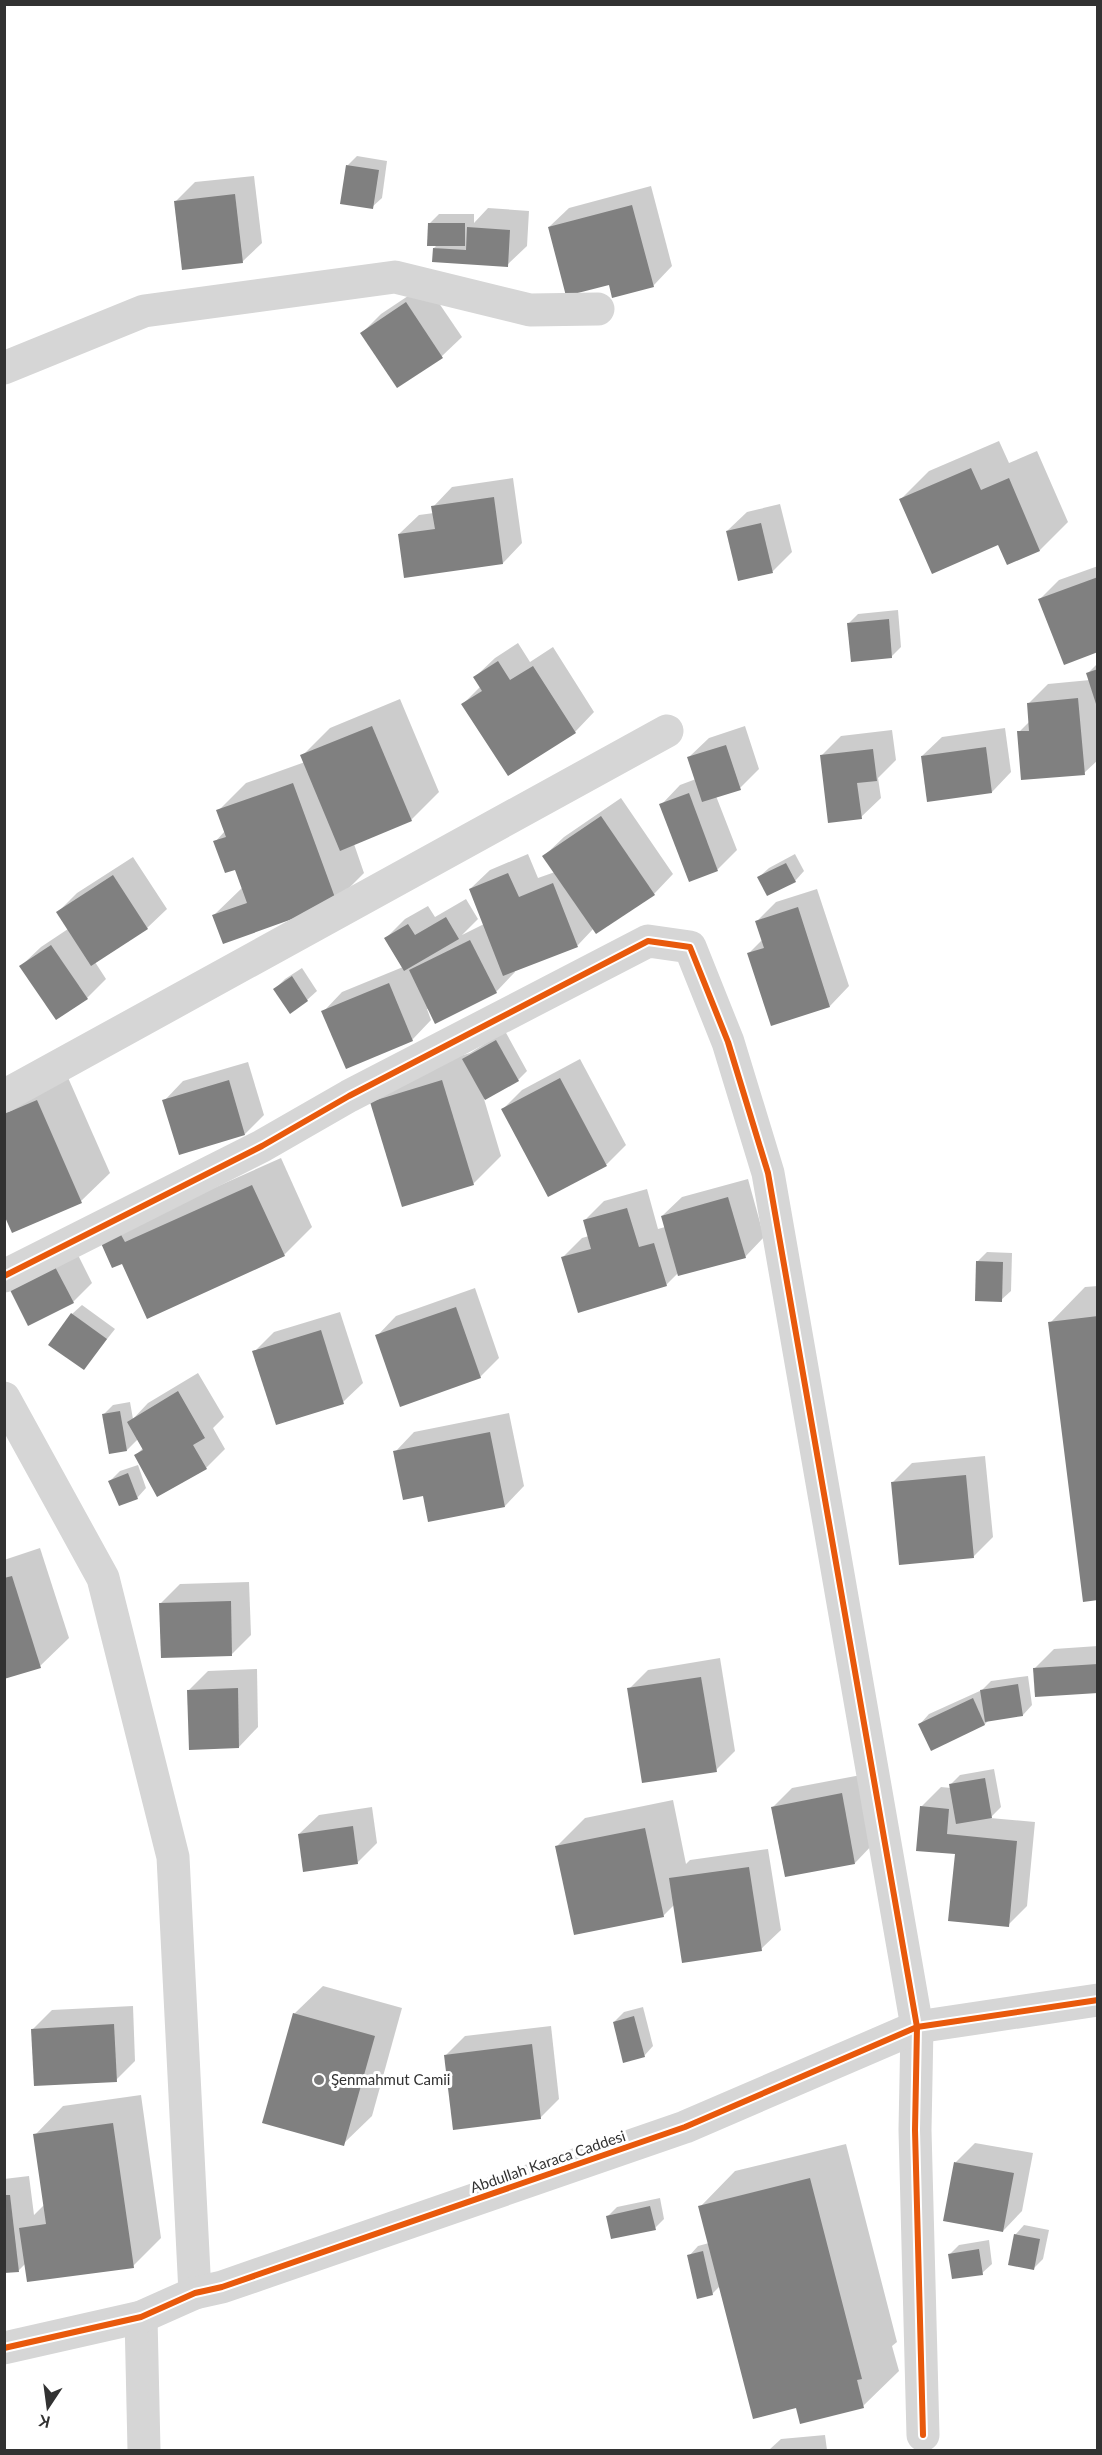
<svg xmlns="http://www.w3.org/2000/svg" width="1102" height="2455" font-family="Lato,sans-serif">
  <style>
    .shadow { fill: #0003 }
    .building { fill: #808080 }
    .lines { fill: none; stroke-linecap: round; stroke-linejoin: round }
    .minor { stroke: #d6d6d6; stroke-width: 33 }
    .cycleway-casing { stroke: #fff; stroke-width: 10 }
    .cycleway { stroke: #e8590c; stroke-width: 6 }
    .poi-dot { fill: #7a7a7a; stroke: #fff; stroke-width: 2 }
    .labels { text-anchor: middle; stroke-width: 6; stroke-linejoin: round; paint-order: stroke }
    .poi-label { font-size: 15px; fill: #323232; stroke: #fff; text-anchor: start }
    .street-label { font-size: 15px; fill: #323232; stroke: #fff }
  </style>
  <rect width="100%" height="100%" fill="#fff"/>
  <g class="shadow">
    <polygon points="357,156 387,161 382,198 372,207 347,166"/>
    <polygon points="254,176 262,243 242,262 175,202 195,182"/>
    <polygon points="651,186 672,266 653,286 549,227 569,208"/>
    <polygon points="488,208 529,211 527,246 507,265 434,248 438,244 429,224 439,214 474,214 474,223"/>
    <polygon points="426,284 462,337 442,356 398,386 362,333 381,314"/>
    <polygon points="999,441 1009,463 1037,451 1068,522 1040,550 1008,563 999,543 901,499 929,471"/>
    <polygon points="513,478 522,543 503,563 399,534 419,515 434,513 433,507 452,487"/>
    <polygon points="780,504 792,552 773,571 739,579 727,531 747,512"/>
    <polygon points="1098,566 1098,651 1040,599 1059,580"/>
    <polygon points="898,610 901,647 891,657 849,623 858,614"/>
    <polygon points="518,643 530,662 553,647 594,712 575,732 463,704 481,686 475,677 495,658"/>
    <polygon points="1098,663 1098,760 1084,773 1019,732 1030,721 1029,703 1048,684 1090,680 1087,674"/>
    <polygon points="400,699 439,792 411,820 354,844 364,873 336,901 214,915 243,887 236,868 215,842 225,831 218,811 246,783 305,762 302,756 330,728"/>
    <polygon points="745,726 759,769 740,788 716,796 737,850 718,869 689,880 661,805 680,785 696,779 689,757 709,738"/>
    <polygon points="1005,728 1011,772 992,792 922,756 942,737"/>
    <polygon points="892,730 896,760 878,778 881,798 861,817 821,756 841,736"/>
    <polygon points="621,798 673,874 654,894 594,928 578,945 514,970 515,972 496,992 427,1009 431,1020 412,1040 323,1012 342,992 403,967 386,938 405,919 428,906 435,917 466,899 478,919 462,935 484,924 470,889 490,870 528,854 538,878 555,872 544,856 564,837"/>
    <polygon points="795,854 804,871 795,881 759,877 769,868"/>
    <polygon points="133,857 167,909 147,928 95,962 106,979 87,998 21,966 41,947 68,929 58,912 77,893"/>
    <polygon points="817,889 849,986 830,1006 749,953 763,939 757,921 776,902"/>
    <polygon points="302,968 317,991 307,1000 275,989 285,979"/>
    <polygon points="505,1031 527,1071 518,1080 484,1099 501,1156 473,1184 371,1102 400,1074 470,1053"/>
    <polygon points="580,1059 626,1145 607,1164 549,1195 503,1109 522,1090"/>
    <polygon points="248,1062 264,1115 245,1134 164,1101 183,1081"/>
    <polygon points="66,1073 110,1173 81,1201 13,1231 4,1211 4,1099"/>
    <polygon points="281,1158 312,1227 284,1255 122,1262 102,1242 153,1215"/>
    <polygon points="748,1179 764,1237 745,1257 678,1273 666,1285 563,1257 582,1238 589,1236 584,1221 604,1201 647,1189 658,1229 665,1227 662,1216 682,1197"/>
    <polygon points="73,1245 92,1283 73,1302 10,1286"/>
    <polygon points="987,1252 1012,1253 1011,1291 1001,1300 977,1262"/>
    <polygon points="1098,1286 1098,1599 1050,1323 1085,1287"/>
    <polygon points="475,1288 499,1358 480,1377 377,1336 396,1316"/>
    <polygon points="82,1305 115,1329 84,1368 72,1314"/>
    <polygon points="340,1312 363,1383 343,1402 254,1352 274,1332"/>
    <polygon points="198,1373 224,1417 213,1428 225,1449 206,1468 136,1455 143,1448 138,1439 127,1450 110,1453 103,1415 113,1405 130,1402 133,1419 148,1403"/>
    <polygon points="509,1413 524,1486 505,1506 395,1452 414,1432"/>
    <polygon points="985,1456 993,1537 973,1557 892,1483 912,1463"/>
    <polygon points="138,1465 146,1488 137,1498 110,1481 120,1471"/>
    <polygon points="40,1548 69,1638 40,1666 4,1677 4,1560"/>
    <polygon points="249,1582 251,1635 232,1654 160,1604 180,1584"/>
    <polygon points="1098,1646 1098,1691 1035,1668 1054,1649"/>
    <polygon points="720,1658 735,1751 716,1770 629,1689 648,1670"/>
    <polygon points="257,1669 258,1727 239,1747 189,1690 208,1671"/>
    <polygon points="1028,1676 1032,1705 1023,1715 989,1720 985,1724 931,1749 920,1724 929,1714 982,1690 991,1681"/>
    <polygon points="994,1769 1001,1807 990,1818 1035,1822 1027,1906 1008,1925 921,1807 941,1787 951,1788 950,1785 960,1775"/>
    <polygon points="861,1775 874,1843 855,1863 773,1807 792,1788"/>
    <polygon points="673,1800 686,1864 690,1860 768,1849 781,1930 761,1949 675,1904 663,1916 557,1846 585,1818"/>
    <polygon points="372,1807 377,1843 358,1862 299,1834 319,1815"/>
    <polygon points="323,1986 402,2008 372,2116 343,2144 294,2014"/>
    <polygon points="133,2006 135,2061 116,2080 33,2029 52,2010"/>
    <polygon points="643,2007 653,2046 644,2056 614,2022 624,2012"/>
    <polygon points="551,2026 559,2099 540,2118 446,2055 465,2036"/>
    <polygon points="141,2095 161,2238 133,2266 26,2263 19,2270 4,2272 4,2179 29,2176 34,2215 45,2204 35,2135 63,2106"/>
    <polygon points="975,2143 1033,2153 1022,2211 1003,2231 945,2220 956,2162"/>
    <polygon points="846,2144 897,2342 892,2346 899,2371 863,2406 797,2406 720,2286 712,2294 689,2256 698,2246 709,2243 700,2207 735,2171"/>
    <polygon points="660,2198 664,2219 655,2228 608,2216 617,2207"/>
    <polygon points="1024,2225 1049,2230 1043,2259 1034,2268 1015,2235"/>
    <polygon points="989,2240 992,2264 982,2273 950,2254 959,2245"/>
    <polygon points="825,2435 827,2450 769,2450 781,2439"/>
  </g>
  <g class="building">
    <polygon points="346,165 379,170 373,209 340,204"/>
    <polygon points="235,194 243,263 182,270 174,201"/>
    <polygon points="632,205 654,287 612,298 609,285 566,296 548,227"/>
    <polygon points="428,223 465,223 465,246 427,246"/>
    <polygon points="467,227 510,230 508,267 432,262 433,248 466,250"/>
    <polygon points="406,302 443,358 397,388 360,333"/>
    <polygon points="971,468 981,490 1009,478 1040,551 1007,565 998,545 932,574 899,499"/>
    <polygon points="494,497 503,564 404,578 398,534 435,529 431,506"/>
    <polygon points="761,523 773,573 738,581 726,531"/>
    <polygon points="1098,577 1098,652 1064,665 1038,599"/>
    <polygon points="889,619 892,658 851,662 847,623"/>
    <polygon points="498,661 510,680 533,666 576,733 508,776 461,704 482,691 473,677"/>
    <polygon points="1098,669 1098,706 1097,707 1086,673"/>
    <polygon points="1078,698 1085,775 1021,780 1017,731 1029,731 1027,703"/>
    <polygon points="372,726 412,821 340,851 300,755"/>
    <polygon points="726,745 741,790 702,802 687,757"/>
    <polygon points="986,747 992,793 927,802 921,756"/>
    <polygon points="873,749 877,781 857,783 862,819 828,823 820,755"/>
    <polygon points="293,783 337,903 223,944 212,915 247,903 235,870 225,873 213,841 226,837 216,810"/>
    <polygon points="689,793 718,871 689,882 659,804"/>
    <polygon points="601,816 655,895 596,934 542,856"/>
    <polygon points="786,863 796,882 767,896 757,877"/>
    <polygon points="508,873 519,897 553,883 578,947 503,976 469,889"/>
    <polygon points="113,875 148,929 91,966 56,912"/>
    <polygon points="798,907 830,1007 771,1026 747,953 764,948 755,921"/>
    <polygon points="446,917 459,939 404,971 384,938 408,924 415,935"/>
    <polygon points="470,940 497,993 435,1024 409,970"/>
    <polygon points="51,945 88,999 56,1020 19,966"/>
    <polygon points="292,976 308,1001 290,1014 273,989"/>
    <polygon points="389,983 413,1041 346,1069 321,1011"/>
    <polygon points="496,1040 519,1081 485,1100 462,1059"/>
    <polygon points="560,1078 607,1166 548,1197 501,1109"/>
    <polygon points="229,1080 245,1135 179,1155 162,1100"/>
    <polygon points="442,1080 474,1185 402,1207 370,1102"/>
    <polygon points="37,1100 82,1203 12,1233 4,1215 4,1114"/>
    <polygon points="252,1185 285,1256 147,1319 122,1264 112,1268 100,1241 120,1233 125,1242"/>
    <polygon points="728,1197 746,1258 678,1276 661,1216"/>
    <polygon points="627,1208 639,1247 654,1243 667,1286 578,1313 561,1257 591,1249 583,1220"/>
    <polygon points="976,1261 1003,1262 1002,1302 975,1301"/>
    <polygon points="53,1263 74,1303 28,1326 8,1286"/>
    <polygon points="456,1307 481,1378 400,1407 375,1335"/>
    <polygon points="71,1313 107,1339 84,1370 48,1345"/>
    <polygon points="1098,1316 1098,1600 1083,1602 1048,1322"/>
    <polygon points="321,1330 344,1404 276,1425 252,1351"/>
    <polygon points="178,1391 205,1438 193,1445 207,1469 157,1497 134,1455 143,1450 127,1422"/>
    <polygon points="120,1411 127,1451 109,1454 102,1414"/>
    <polygon points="490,1432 505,1507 428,1522 423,1496 403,1500 393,1451"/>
    <polygon points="128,1473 138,1499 119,1506 108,1481"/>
    <polygon points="966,1475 974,1558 899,1565 891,1482"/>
    <polygon points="12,1576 41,1668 4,1679 4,1578"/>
    <polygon points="231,1601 232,1656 161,1658 159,1603"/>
    <polygon points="1098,1664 1098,1693 1035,1697 1033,1668"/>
    <polygon points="701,1677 717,1772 642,1783 627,1688"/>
    <polygon points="1018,1684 1023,1716 985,1722 980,1690"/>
    <polygon points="238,1688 239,1748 189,1750 187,1690"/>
    <polygon points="973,1698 985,1725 931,1751 918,1724"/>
    <polygon points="985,1778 992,1818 956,1824 949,1784"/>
    <polygon points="842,1793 855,1864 785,1877 771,1807"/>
    <polygon points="920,1806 949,1809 947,1834 1017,1841 1009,1927 948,1921 955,1854 916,1851"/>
    <polygon points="353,1826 358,1864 303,1872 298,1834"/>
    <polygon points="645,1828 664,1917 574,1935 555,1846"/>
    <polygon points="749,1867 762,1951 682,1963 669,1878"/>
    <polygon points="293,2013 375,2036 344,2146 262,2123"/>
    <polygon points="634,2016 645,2057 623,2063 613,2022"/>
    <polygon points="114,2024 117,2082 34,2086 31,2029"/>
    <polygon points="532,2044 541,2119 453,2130 444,2055"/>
    <polygon points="113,2123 134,2268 27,2282 19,2228 46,2224 33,2134"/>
    <polygon points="954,2162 1014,2173 1003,2232 943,2221"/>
    <polygon points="810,2178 862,2379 857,2380 864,2408 800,2424 796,2408 753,2419 698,2206"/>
    <polygon points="4,2195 10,2195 19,2272 4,2273"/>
    <polygon points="650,2206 656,2230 611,2239 606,2216"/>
    <polygon points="1014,2234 1040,2239 1034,2270 1008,2265"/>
    <polygon points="979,2249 983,2275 952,2279 948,2254"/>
    <polygon points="703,2251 713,2295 697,2299 687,2255"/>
  </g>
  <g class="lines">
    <g class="minor">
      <polyline points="4,368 144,311 395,277 530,310 598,309"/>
      <polyline points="4,1096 667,731"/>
      <polyline points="4,1276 262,1146 349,1096 648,941 690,947 728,1042 768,1173 917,2027 915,2130 923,2435"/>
      <polyline points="4,1398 103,1578 173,1857 195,2293"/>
      <polyline points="141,2317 144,2450"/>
      <polyline points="4,2348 141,2317 195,2293 222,2287 685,2127 917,2027 1098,2000"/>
    </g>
    <defs>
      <g id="cycleway">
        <polyline points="4,1276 262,1146 349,1096 648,941 690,947 728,1042 768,1173 917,2027 915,2130 923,2435"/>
        <polyline points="4,2348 141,2317 195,2293 222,2287 685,2127 917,2027 1098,2000"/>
      </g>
    </defs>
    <use href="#cycleway" class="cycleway-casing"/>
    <use href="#cycleway" class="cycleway"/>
  </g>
  <circle class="poi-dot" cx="319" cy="2080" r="6"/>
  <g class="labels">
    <g class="poi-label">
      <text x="331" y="2085">Şenmahmut Camii</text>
    </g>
    <g class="street-label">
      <text transform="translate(548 2162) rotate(-19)" y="5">Abdullah Karaca Caddesi</text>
    </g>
  </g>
  <rect width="1102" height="2455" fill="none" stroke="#323232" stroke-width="12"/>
  <g transform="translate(48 2407) rotate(193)" stroke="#ffffff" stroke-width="4.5" paint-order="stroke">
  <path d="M0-4.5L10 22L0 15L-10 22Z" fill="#323232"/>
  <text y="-9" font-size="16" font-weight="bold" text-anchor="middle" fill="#323232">K</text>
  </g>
</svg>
